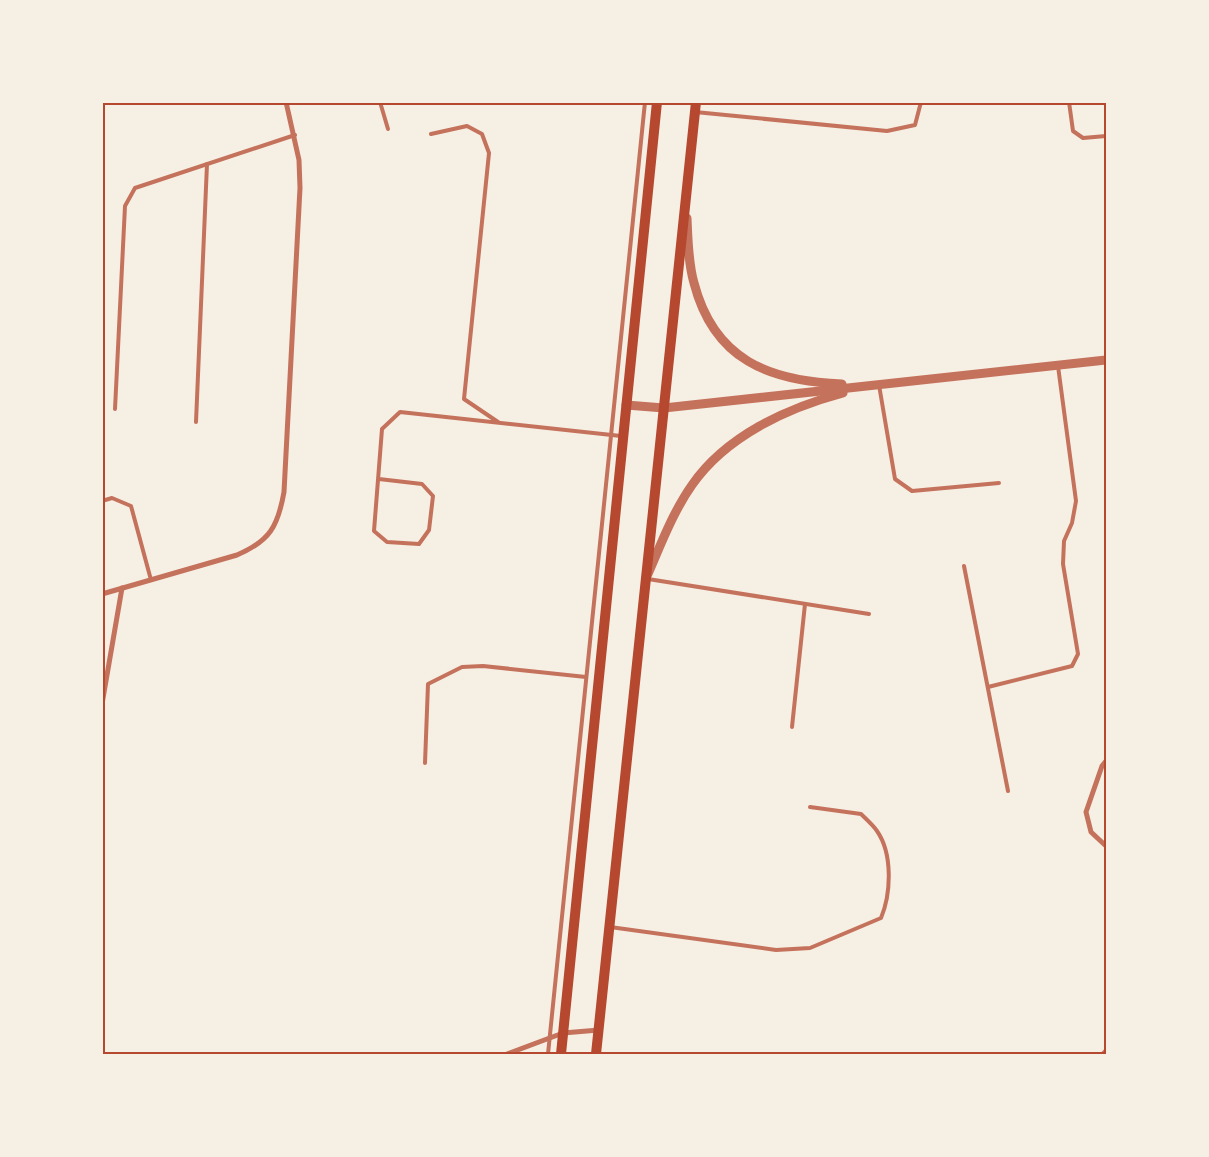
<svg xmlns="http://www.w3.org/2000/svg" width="1209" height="1157" font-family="'Sofia Sans Condensed',sans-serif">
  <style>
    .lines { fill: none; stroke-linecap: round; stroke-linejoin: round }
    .service { stroke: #c5725c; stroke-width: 4 }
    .minor { stroke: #c5725c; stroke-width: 5 }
    .tertiary { stroke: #c5725c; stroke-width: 9 }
    .secondary { stroke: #b5482f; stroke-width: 10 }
    .neatline { fill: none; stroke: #b5482f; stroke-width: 2 }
  </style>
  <rect width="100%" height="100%" fill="#f6efe4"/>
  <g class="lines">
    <g class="service">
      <polyline points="380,102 388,129"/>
      <polyline points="1069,102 1073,131 1083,138 1106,136"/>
      <polyline points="695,112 887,131 915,125 921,102"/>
      <polyline points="431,134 467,126 482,134 489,153 464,399 498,422"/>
      <polyline points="879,385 895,479 912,491 999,483"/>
      <polyline points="115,409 125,206 135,188 295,135"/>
      <polyline points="196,422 207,164"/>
      <polyline points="379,479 422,484 433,496 429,530 419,544 387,542 374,531 382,429 400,412 621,436"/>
      <polyline points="102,501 112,498 131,506 151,580"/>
      <polyline points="964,566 1008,791"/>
      <polyline points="648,579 869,614"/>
      <polyline points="988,687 1072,666 1078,654 1063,564 1064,541 1072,523 1076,501 1058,366"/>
      <polyline points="792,727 805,604"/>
      <polyline points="425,763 428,684 462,667 483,666 586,677"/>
      <path d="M610,927L776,950L810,948L881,918C891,894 893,854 877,831C873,825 866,819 861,814L810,807"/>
      <polyline points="548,1054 645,102"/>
    </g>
    <g class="minor">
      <path d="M102,594L237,555C270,541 278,526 284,492L300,188L299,160L286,102"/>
      <polyline points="102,704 122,588"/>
      <polyline points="1106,761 1102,766 1086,812 1091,832 1106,846"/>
      <polyline points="507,1054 563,1033 599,1030"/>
      <polyline points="1103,1054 1106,1051"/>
    </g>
    <g class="tertiary">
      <path d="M687,218C688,239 688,262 694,283C714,360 769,381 842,384"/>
      <polyline points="626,405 664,408 1106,360"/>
      <path d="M648,574C661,544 673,512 692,485C726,436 787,408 843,393"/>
    </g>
    <g class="secondary">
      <polyline points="561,1054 657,102"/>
      <polyline points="596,1054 696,102"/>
    </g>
  </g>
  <rect width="1209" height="1157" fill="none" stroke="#f6efe4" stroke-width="208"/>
  <rect x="104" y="104" width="1001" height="949" class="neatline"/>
</svg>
